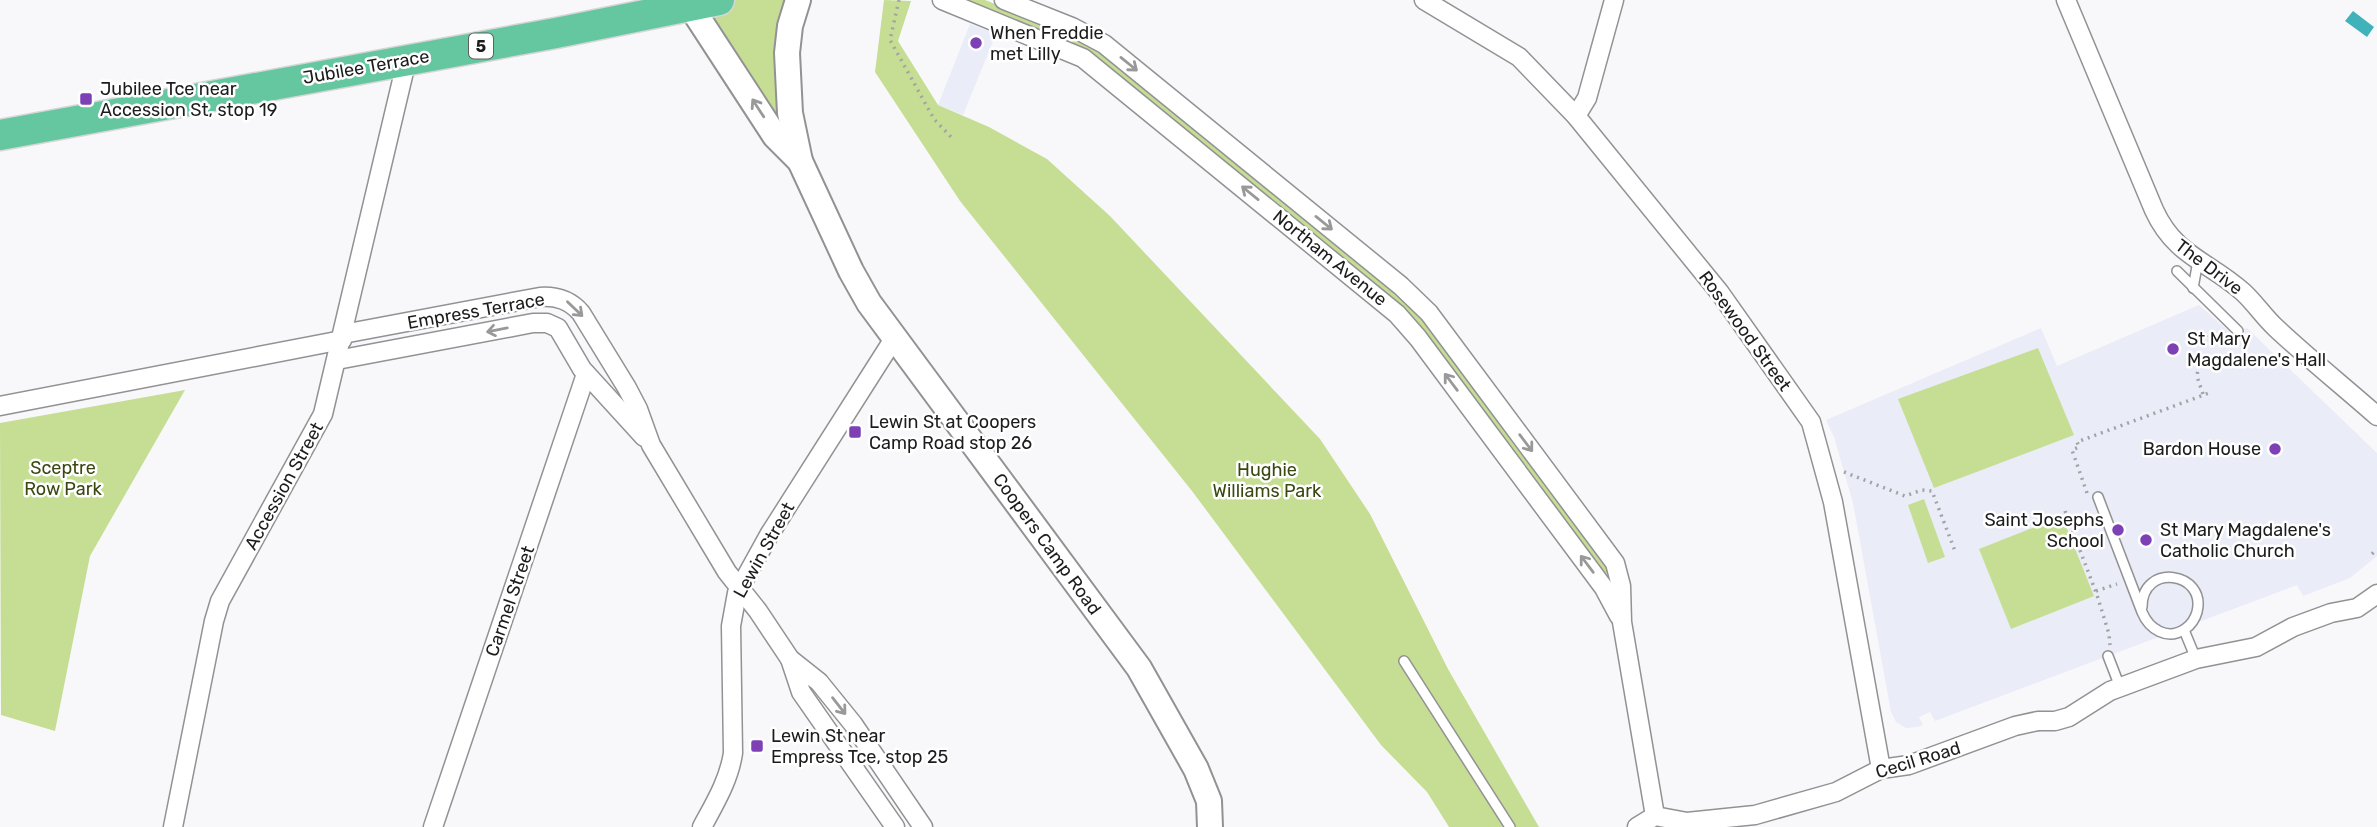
<svg xmlns="http://www.w3.org/2000/svg" width="2377" height="827" font-family="Rubik,sans-serif">
  <style>
    .built { fill: #eaedf7 }
    .green { fill: #c6de93 }
    .water { fill: #40b3ba }
    .lines { fill: none; stroke-linecap: round; stroke-linejoin: round }
    .service-casing { stroke: #929295; stroke-width: 12 }
    .minor-casing { stroke: #929295; stroke-width: 21 }
    .secondary-casing { stroke: #929295; stroke-width: 28 }
    .trunk-casing { stroke: #d6d6d6; stroke-width: 33 }
    .path { stroke: #a3a3a5; stroke-width: 3.5; stroke-dasharray: 2 5; stroke-linecap: butt }
    .service { stroke: #fff; stroke-width: 9 }
    .minor { stroke: #fff; stroke-width: 18 }
    .secondary { stroke: #fff; stroke-width: 24 }
    .trunk { stroke: #64c7a0; stroke-width: 30 }
    .oneway { stroke: #999 }
    .poi-dot { fill: #7d40b5; stroke: #fff; stroke-width: 2.5 }
    .labels { text-anchor: middle; stroke-width: 5; stroke-linejoin: round; paint-order: stroke }
    .shield { fill: #fff; stroke: #606061; stroke-width: 2 }
    .shield-label { font-size: 16px; font-weight: bold; fill: #1c1c1d }
    .poi-label { font-size: 18px; fill: #1c1c1d; stroke: #fff; text-anchor: start }
    .street-label { font-size: 18px; fill: #1c1c1d; stroke: #fff }
    .park-label { font-size: 18px; fill: #3a4711; stroke: #fff }
  </style>
  <rect width="100%" height="100%" fill="#f8f8fb"/>
  <g class="built">
    <polygon points="970,24 996,34 963,115 938,105"/>
    <polygon points="2199,305 2231,333 2247,328 2377,453 2377,556 2350,578 2303,596 2297,585 1935,721 1930,712 1919,717 1923,725 1917,727 1906,728 1896,722 1891,712 1853,503 1834,437 1826,420 2041,328 2057,366"/>
  </g>
  <g class="green">
    <polygon points="732,0 789,0 778,50 776,119 713,21 713,14"/>
    <polygon points="884,0 911,1 898,41 938,105 989,127 1047,159 1110,216 1320,439 1370,514 1448,669 1539,827 1449,827 1427,792 1381,745 1192,491 960,201 875,72"/>
    <polygon points="958,0 985,0 1069,33 1091,44 1416,309 1609,567 1610,572 1603,574 1423,333 1108,68"/>
    <polygon points="2038,348 2074,435 1934,488 1898,399"/>
    <polygon points="185,390 90,556 55,731 1,715 0,423"/>
    <polygon points="1924,499 1945,557 1928,563 1908,505"/>
    <polygon points="2062,516 2094,596 2011,629 1979,549"/>
  </g>
  <polygon class="water" points="2353,11 2374,27 2367,37 2345,21"/>
  <g class="lines">
    <defs>
      <g id="service">
        <polyline points="2177,271 2238,331"/>
        <polyline points="2193,288 2198,261"/>
        <path d="M2098,497L2142,612C2149,629 2167,641 2185,629C2191,625 2195,619 2197,612C2207,572 2142,562 2142,607"/>
        <polyline points="2184,630 2196,659"/>
        <polyline points="2108,656 2120,687"/>
        <polyline points="1404,661 1510,827"/>
      </g>
      <g id="minor">
        <polyline points="942,0 1083,58 1397,314 1418,338 1604,588 1619,616"/>
        <polyline points="1004,0 1072,27 1104,44 1401,286 1429,313 1615,563 1621,586 1622,622 1655,816"/>
        <polyline points="1424,0 1519,57 1576,116 1720,293 1811,422 1833,502 1881,769"/>
        <path d="M2066,0L2154,210C2175,256 2208,261 2243,292C2255,303 2264,317 2276,328C2308,358 2343,386 2377,416"/>
        <polyline points="1576,116 1587,98 1614,0"/>
        <path d="M343,334L540,297C557,296 570,300 581,313L627,388L638,409L651,445L727,572L758,611L790,659L819,682L853,724L923,827"/>
        <polyline points="337,360 533,323 547,323 558,328 582,369 644,437"/>
        <polyline points="0,406 342,340"/>
        <polyline points="790,659 801,692 895,827"/>
        <polyline points="2040,721 2055,721 2069,717 2110,691 2196,659 2256,647 2293,627 2331,613 2357,608 2377,594"/>
        <polyline points="173,827 214,621 220,601 323,414 407,59"/>
        <polyline points="433,827 586,374"/>
        <path d="M702,827C715,803 729,780 733,753L731,626L737,593L769,535L895,337"/>
        <polyline points="1637,827 1655,816 1687,822 1755,815 1836,792 1881,769 1909,765 2015,726 2038,721"/>
      </g>
      <g id="secondary">
        <polyline points="798,0 790,26 787,53 790,113 800,161 851,271 869,303 1139,668 1196,769 1209,801 1210,827"/>
        <polyline points="691,7 775,136 800,161"/>
      </g>
      <polyline id="trunk" points="0,135 556,33 719,0"/>
    </defs>
    <use href="#service" class="service-casing"/>
    <use href="#minor" class="minor-casing"/>
    <use href="#secondary" class="secondary-casing"/>
    <use href="#trunk" class="trunk-casing"/>
    <g class="path">
      <polyline points="899,0 890,40 934,119 951,137"/>
      <polyline points="2199,339 2209,334"/>
      <path d="M2203,394C2197,376 2193,373 2206,357"/>
      <polyline points="1844,472 1905,496 1922,490 1932,491 1955,551"/>
      <polyline points="2087,493 2072,450 2079,447 2077,442 2209,393"/>
      <polyline points="2065,511 2097,595 2109,634 2110,645"/>
      <polyline points="2372,554 2377,549"/>
      <polyline points="2096,591 2117,584"/>
    </g>
    <use href="#service" class="service"/>
    <use href="#minor" class="minor"/>
    <use href="#secondary" class="secondary"/>
    <use href="#trunk" class="trunk"/>
  </g>
  <defs><path id="oneway-shaft" d="M-6 0H5M1.5-3L5.5 0L1.5 3" fill="none" stroke-width="1.6" stroke-linecap="round" stroke-linejoin="round" transform="scale(1.75)"/></defs>
  <g class="oneway">
    <use href="#oneway-shaft" transform="translate(1129 64) rotate(39)"/>
    <use href="#oneway-shaft" transform="translate(758 108) rotate(-123)"/>
    <use href="#oneway-shaft" transform="translate(1250 193) rotate(-141)"/>
    <use href="#oneway-shaft" transform="translate(1324 223) rotate(39)"/>
    <use href="#oneway-shaft" transform="translate(575 309) rotate(44)"/>
    <use href="#oneway-shaft" transform="translate(497 330) rotate(169)"/>
    <use href="#oneway-shaft" transform="translate(1451 382) rotate(-127)"/>
    <use href="#oneway-shaft" transform="translate(1526 443) rotate(53)"/>
    <use href="#oneway-shaft" transform="translate(1587 564) rotate(-127)"/>
    <use href="#oneway-shaft" transform="translate(839 706) rotate(52)"/>
  </g>
  <g class="poi-dot">
    <circle cx="976" cy="43" r="7"/>
    <rect x="79" y="92" width="14" height="14" rx="3.5"/>
    <circle cx="2173" cy="349" r="7"/>
    <rect x="848" y="425" width="14" height="14" rx="3.5"/>
    <circle cx="2275" cy="449" r="7"/>
    <circle cx="2118" cy="530" r="7"/>
    <circle cx="2146" cy="540" r="7"/>
    <rect x="750" y="739" width="14" height="14" rx="3.5"/>
  </g>
  <g class="labels">
    <rect class="shield" x="469" y="33.5" width="24" height="25" rx="5"/>
    <g class="shield-label">
      <text x="481" y="52">5</text>
    </g>
    <g class="poi-label">
      <text x="990" y="39">When Freddie<tspan x="990" dy="21">met Lilly</tspan></text>
      <text x="100" y="95">Jubilee Tce near<tspan x="100" dy="21">Accession St, stop 19</tspan></text>
      <text x="2187" y="345">St Mary<tspan x="2187" dy="21">Magdalene's Hall</tspan></text>
      <text x="869" y="428">Lewin St at Coopers<tspan x="869" dy="21">Camp Road stop 26</tspan></text>
      <text x="2261" y="455" text-anchor="end">Bardon House</text>
      <text x="2104" y="526" text-anchor="end">Saint Josephs<tspan x="2104" dy="21">School</tspan></text>
      <text x="2160" y="536">St Mary Magdalene's<tspan x="2160" dy="21">Catholic Church</tspan></text>
      <text x="771" y="742">Lewin St near<tspan x="771" dy="21">Empress Tce, stop 25</tspan></text>
    </g>
    <g class="street-label">
      <text transform="translate(366 67) rotate(-10)" y="6">Jubilee Terrace</text>
      <text transform="translate(1330 258) rotate(39)" y="6">Northam Avenue</text>
      <text transform="translate(2209 267) rotate(37)" y="6">The Drive</text>
      <text transform="translate(476 311) rotate(-10)" y="6">Empress Terrace</text>
      <text transform="translate(1745 331) rotate(54)" y="6">Rosewood Street</text>
      <text transform="translate(284 486) rotate(-61)" y="6">Accession Street</text>
      <text transform="translate(1047 544) rotate(54)" y="6">Coopers Camp Road</text>
      <text transform="translate(764 550) rotate(-61)" y="6">Lewin Street</text>
      <text transform="translate(510 601) rotate(-71)" y="6">Carmel Street</text>
      <text transform="translate(1918 760) rotate(-17)" y="6">Cecil Road</text>
    </g>
    <g class="park-label">
      <text x="63" y="474">Sceptre<tspan x="63" dy="21">Row Park</tspan></text>
      <text x="1267" y="476">Hughie<tspan x="1267" dy="21">Williams Park</tspan></text>
    </g>
  </g>
</svg>
